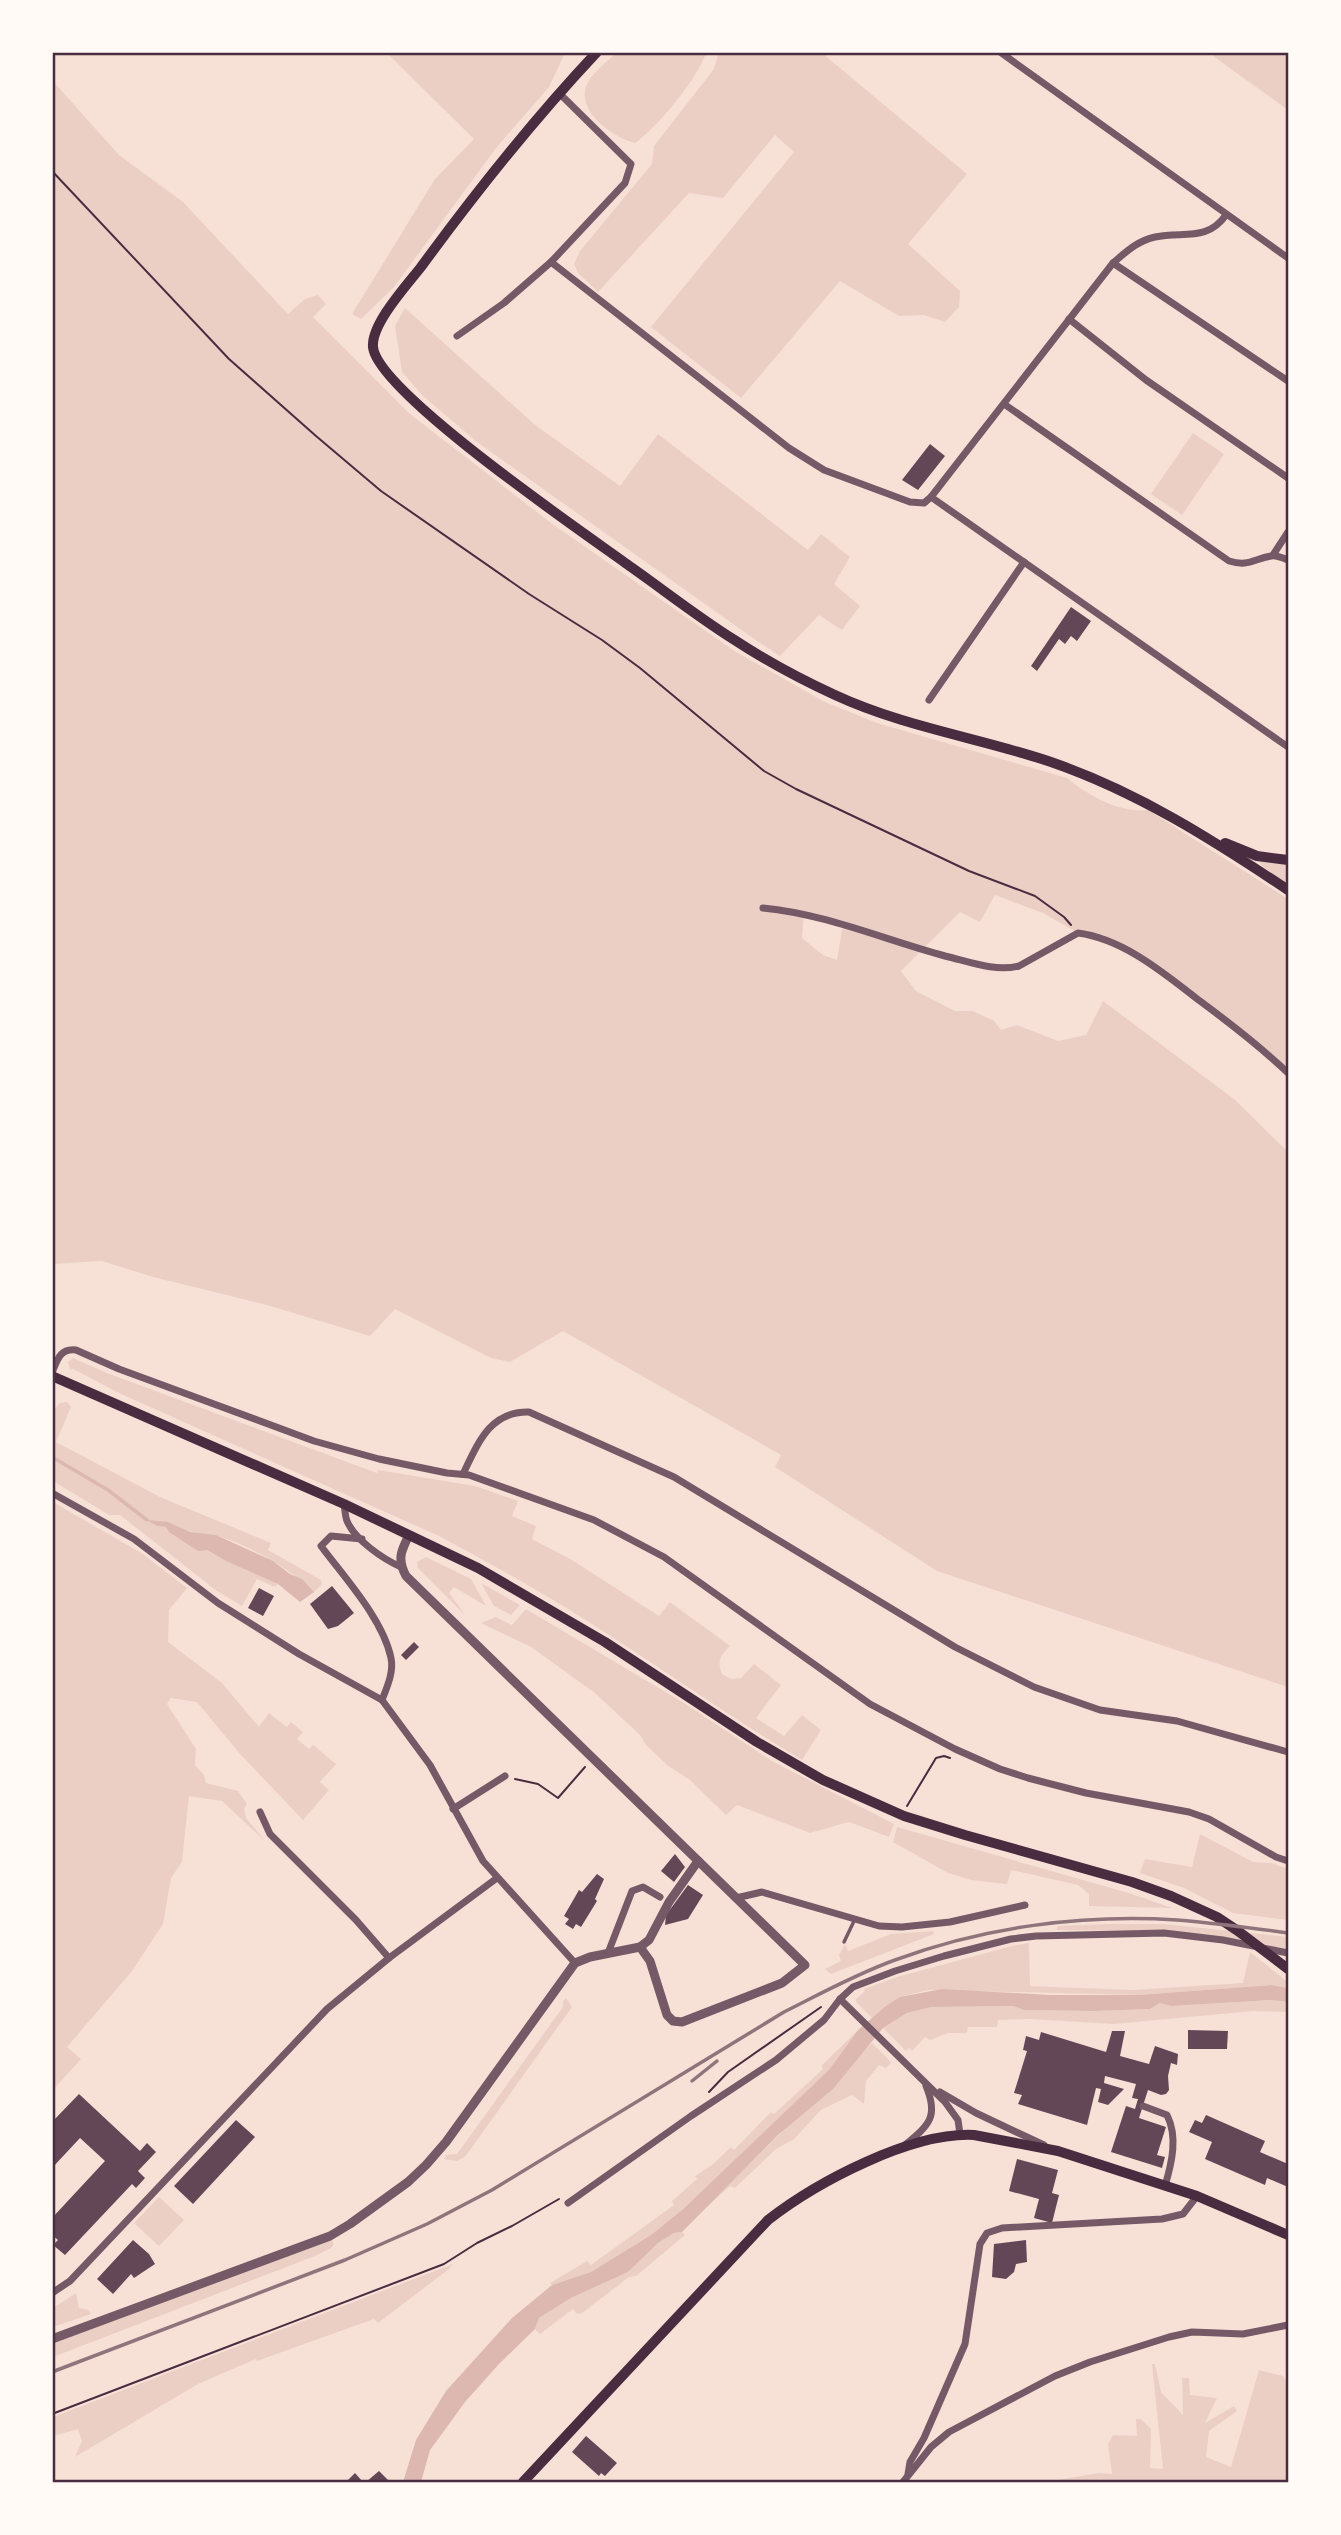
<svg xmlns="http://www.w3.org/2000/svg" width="1341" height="2535" font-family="'Asap Condensed',sans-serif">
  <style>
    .green { fill: #ebcfc5; fill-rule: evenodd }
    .water { fill: #dcb8b0 }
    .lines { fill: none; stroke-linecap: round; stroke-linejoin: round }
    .stream { stroke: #dcb8b0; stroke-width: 3.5 }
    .building { fill: #644757 }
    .path { stroke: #4a2c40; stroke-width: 2 }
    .service { stroke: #755966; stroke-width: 3.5 }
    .minor { stroke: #755966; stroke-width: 7 }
    .tertiary { stroke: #755966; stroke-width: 9 }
    .secondary { stroke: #4a2c40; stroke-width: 10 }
    .primary { stroke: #4a2c40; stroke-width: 10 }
    .rail { stroke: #8f747c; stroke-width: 3.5 }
    .neatline { fill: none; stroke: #4a2c40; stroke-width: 2.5 }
  </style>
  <rect width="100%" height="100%" fill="#f7e1d7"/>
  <g class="green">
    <polygon points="387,53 565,53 549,87 496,148 394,287 361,319 352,314 435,179 474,139"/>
    <path d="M616,53H706C697,79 658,127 635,143C615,138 581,115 585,91C587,76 606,63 616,53Z"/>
    <polygon points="1215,53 1283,53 1288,56 1288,110 1213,56"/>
    <polygon points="718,54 822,53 967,174 908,244 960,291 959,307 945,322 924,315 899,316 840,281 741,398 651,327 794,152 775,135 723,198 689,193 598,292 578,273 574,264 580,251 652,164 654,146 714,69"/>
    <path d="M52,80L119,155L183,202L288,314L305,299L318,295L326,304L313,317L410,414L551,523L736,652L825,702L877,723L1067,778C1089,796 1119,813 1148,810L1288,899V1073L1141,957L1078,933L1043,913L995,895L980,922L960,912L901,971L916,991L955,1011H973L994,1021L1001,1030L1017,1025L1058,1041L1086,1035L1103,1001L1234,1099L1288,1152V1687L937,1571L775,1467L781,1455L563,1331L510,1362L491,1358L395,1309L370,1336L267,1305L153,1277L102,1261L53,1264ZM804,915L843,924L837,960L823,955L802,938Z"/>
    <polygon points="405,308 534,424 620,486 658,434 808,550 821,534 850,557 834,584 860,606 842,630 819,615 780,656 757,641 477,442 423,396 402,372 395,326"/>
    <polygon points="1193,433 1224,454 1182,515 1151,494"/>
    <polygon points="1259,861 1288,865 1288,884 1263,867"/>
    <path d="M73,1358L107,1373L377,1473L378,1470L475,1486L518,1501L512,1516L536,1526L532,1539L572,1560L659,1616L670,1602L730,1646C720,1656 717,1661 722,1674L731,1679L741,1678L754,1664L781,1685L756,1718L784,1736L802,1715L821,1730L802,1760C736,1721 674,1677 609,1635C554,1599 497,1567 439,1536L121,1394L73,1369L70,1370L68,1362Z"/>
    <path d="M67,1402L71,1407L56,1442L160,1497L271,1543L268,1550L321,1580L322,1584L314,1592C293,1570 245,1543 215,1535C208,1534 200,1534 193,1532C184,1531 176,1526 168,1522L157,1526L166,1527L226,1561L278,1584L275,1587L257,1579L242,1606L217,1591L120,1515H109L53,1481V1410L60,1403Z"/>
    <polygon points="53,1502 143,1554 187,1588 169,1610 168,1642 222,1683 259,1727 269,1713 287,1727 291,1722 303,1732 297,1739 309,1749 313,1745 336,1764 320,1782 329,1790 303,1820 240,1754 197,1702 171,1698 167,1704 196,1749 195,1765 204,1775 206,1783 238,1791 247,1804 244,1809 246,1818 265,1841 222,1801 189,1796 182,1862 171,1878 163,1924 132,1971 67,2047 81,2059 53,2090 52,1784 55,1781 52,1764"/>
    <polygon points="426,1557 471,1579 486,1606 454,1587 449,1593 466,1616 418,1568 417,1562"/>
    <polygon points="481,1583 520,1605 511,1615 494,1606"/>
    <polygon points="526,1609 684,1703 772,1761 894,1824 889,1837 849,1822 810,1833 737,1805 726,1815 690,1780 667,1765 646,1745 640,1735 595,1693 531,1647 481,1623 496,1617 512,1625"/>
    <polygon points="897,1827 1132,1894 1172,1908 1089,1906 1089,1894 1078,1885 1011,1870 1007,1884 971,1880 948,1873 893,1842"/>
    <polygon points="1200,1834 1253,1862 1272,1863 1288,1869 1288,1920 1233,1913 1184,1888 1140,1873 1145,1859 1192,1867"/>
    <polygon points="1106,1924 1164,1924 1288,1937 1288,1949 1168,1931 1057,1930 1057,1926"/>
    <polygon points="933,1931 934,1934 831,1974 825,1969 841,1961 839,1955 845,1944 848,1951 891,1934"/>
    <polygon points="1029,1943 1030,1986 1132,1990 1243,1983 1250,1952 1284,1979 1288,1984 1288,1988 1272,1985 1139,1995 928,1990 900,1997 872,2018 856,2002 856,1999 865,1991 864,1989 897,1977 1012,1946"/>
    <polygon points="566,1998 572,2007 465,2157 457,2161 444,2159 446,2155 457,2154 563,2007 563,2001"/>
    <polygon points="1271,2000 1288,2002 1288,2012 1253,2011 1114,2024 1029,2019 998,2020 997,2027 968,2027 967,2033 948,2033 930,2040 925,2037 912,2051 909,2048 906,2051 883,2028 907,2013 931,2007 1013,2006 1025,2010 1095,2011 1150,2009 1160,2003 1171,2006"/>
    <polygon points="858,2030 830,2070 682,2210 651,2235 591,2272 552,2285 550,2283 587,2261 591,2265 674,2205 672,2201 697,2179 695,2176 712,2165 731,2147 734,2150 771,2112 774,2114 823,2069 821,2066"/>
    <polygon points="872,2043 891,2062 886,2068 879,2065 866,2081 864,2104 852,2095 821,2110 794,2139 776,2149 735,2188 730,2186 697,2216"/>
    <polygon points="159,2197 184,2220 159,2246 134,2223"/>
    <polygon points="682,2232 685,2235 636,2276 629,2277 582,2313 577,2314 573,2309 540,2334 535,2329 539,2318 571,2298 628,2272 658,2243 674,2233"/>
    <polygon points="330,2236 334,2244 331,2248 315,2256 53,2357 53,2339"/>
    <polygon points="453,2264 449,2269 378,2323 374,2319 257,2361 256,2359 198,2384 75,2457 82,2441 78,2429 53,2436 53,2417"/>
    <polygon points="76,2293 79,2308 88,2310 91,2314 53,2327 53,2308"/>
    <polygon points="1152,2364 1155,2364 1161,2392 1183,2415 1182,2378 1189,2378 1190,2395 1217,2398 1205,2423 1234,2406 1237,2411 1209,2431 1206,2457 1231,2467 1259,2370 1283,2376 1288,2385 1288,2482 1045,2482 1099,2473 1112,2474 1108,2444 1113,2435 1137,2436 1136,2419 1141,2419 1151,2429 1150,2468 1163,2469"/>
  </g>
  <g class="water">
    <polygon points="147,1520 168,1522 190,1532 216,1535 273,1561 290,1574 302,1579 314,1592 300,1602 278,1584 226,1561 207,1550 198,1551 169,1532 166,1527 157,1526"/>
    <polygon points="1272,1985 1288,1988 1288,2002 1271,2000 1171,2006 1160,2003 1150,2009 1095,2011 1024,2010 1013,2006 931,2007 907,2013 883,2028 833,2089 778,2135 682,2232 674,2233 658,2243 628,2272 571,2298 539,2318 535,2329 499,2364 465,2402 436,2442 430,2450 421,2482 403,2482 416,2440 446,2391 512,2318 552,2285 591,2272 651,2235 682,2210 829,2070 858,2030 886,2006 900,1997 942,1989 1050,1995 1139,1995"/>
  </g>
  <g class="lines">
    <polyline class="stream" points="52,1457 108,1490 147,1520"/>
  </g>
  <g class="building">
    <polygon points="930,444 945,456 918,490 902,480"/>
    <polygon points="1071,607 1091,621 1077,641 1071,636 1065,644 1059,639 1037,671 1031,666"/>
    <polygon points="332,1586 354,1613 338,1626 328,1629 310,1604"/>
    <polygon points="259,1588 274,1596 263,1616 248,1608"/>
    <polygon points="414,1642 419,1647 406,1660 401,1655"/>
    <polygon points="675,1854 685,1867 674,1882 661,1871"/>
    <polygon points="597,1874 604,1879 595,1899 597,1901 581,1927 576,1924 573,1929 565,1924 569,1919 564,1916 579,1890 582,1892"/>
    <polygon points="688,1885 703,1895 688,1919 665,1925 666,1915"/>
    <polygon points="1188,2030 1228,2031 1227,2049 1188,2049"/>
    <polygon points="1112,2031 1125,2031 1120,2056 1149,2064 1155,2046 1178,2054 1177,2065 1171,2063 1168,2076 1169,2090 1166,2094 1161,2095 1148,2090 1139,2118 1166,2127 1157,2155 1165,2157 1162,2168 1111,2152 1126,2106 1135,2109 1138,2099 1132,2098 1136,2084 1105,2076 1104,2083 1124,2089 1108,2105 1098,2102 1101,2089 1096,2088 1087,2125 1018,2104 1022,2095 1014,2093 1027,2051 1023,2050 1026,2036 1039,2040 1041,2032 1106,2052"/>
    <polygon points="79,2094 140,2151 147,2143 156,2152 138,2171 145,2178 136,2188 132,2184 65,2255 53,2245 58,2240 52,2235 52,2218 105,2161 80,2138 52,2168 52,2122"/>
    <polygon points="1206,2115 1265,2141 1260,2152 1288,2164 1288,2187 1267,2178 1265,2185 1205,2159 1212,2142 1189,2132 1195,2120 1202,2123"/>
    <polygon points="236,2120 255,2137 193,2204 174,2186"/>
    <polygon points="1017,2159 1058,2170 1052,2193 1059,2195 1052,2223 1034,2218 1039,2199 1009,2191"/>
    <polygon points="133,2240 149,2254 155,2264 134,2278 131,2274 113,2294 97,2279"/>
    <polygon points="1026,2240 1027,2262 1016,2264 1014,2272 1006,2279 992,2277 994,2244"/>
    <polygon points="586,2436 617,2463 605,2476 601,2473 599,2476 572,2452"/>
    <polygon points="379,2471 390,2482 366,2482"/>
    <polygon points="355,2473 363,2482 346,2482"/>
  </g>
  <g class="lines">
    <g class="path">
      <polyline points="52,171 229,359 316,436 381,491 529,594 602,640 640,668 764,771 796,789 969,871 1035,896 1064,917 1071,925"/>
      <polyline points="515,1779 538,1784 558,1798 585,1767"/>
      <polyline points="907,1806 936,1758 944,1756 950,1758"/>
      <polyline points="709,2092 728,2072 821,2007"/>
      <polyline points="52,2414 444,2264 477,2243 512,2226 559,2199"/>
    </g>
    <polyline class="service" points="844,1942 855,1919"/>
    <g class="minor">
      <polyline points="1000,52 1288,258"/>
      <path d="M559,93L631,164L625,183L551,262L789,448L824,470L910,502L924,503L931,497L1113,263C1126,252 1137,241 1155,237C1183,231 1207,242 1226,215"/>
      <polyline points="1113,263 1288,381"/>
      <polyline points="1069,319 1146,380 1288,478"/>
      <polyline points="457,336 504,303 551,262"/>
      <path d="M1004,404L1229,561C1249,567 1253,559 1271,556C1276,555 1283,558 1288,560"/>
      <polyline points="931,497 1288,747"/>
      <polyline points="1273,555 1288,532"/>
      <polyline points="929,700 1024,562"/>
      <path d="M763,908C826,914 885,940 945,956C970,962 995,972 1019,966L1078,933C1124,939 1165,974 1200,1001C1231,1024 1261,1047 1288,1073"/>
      <path d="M52,1373C57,1360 60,1348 76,1350L119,1369L314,1441L379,1459L447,1473L469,1475L594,1520L664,1557L870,1704L955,1749L1000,1769L1028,1778L1086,1793L1189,1812L1209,1819L1276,1857L1288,1861"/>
      <path d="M463,1474C478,1443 490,1411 529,1412L674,1477L955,1647L1034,1687L1100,1710L1177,1721L1288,1752"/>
      <polyline points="52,1493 134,1539 218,1603 299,1654 382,1700 430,1765 483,1861 575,1963"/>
      <path d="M344,1504C345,1509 345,1516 347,1521C355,1540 383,1559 401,1567"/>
      <path d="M362,1539L331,1536L321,1546C344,1577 383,1619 391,1658C394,1672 387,1687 382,1700"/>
      <polyline points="453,1809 505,1776"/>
      <polyline points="260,1812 270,1834 356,1920 389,1958"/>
      <polyline points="736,1898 762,1892 879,1926 902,1927 950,1922 1025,1905"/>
      <polyline points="608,1953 632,1891 643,1887 660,1897"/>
      <polyline points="840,1999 945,2102 958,2120 960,2134"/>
      <polyline points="940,2092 976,2113 1044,2145"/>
      <path d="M1143,2106L1167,2115C1178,2137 1172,2162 1165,2186"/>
      <path d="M905,2145C929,2125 939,2117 926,2086"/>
      <polyline points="568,2203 691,2116 776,2060 824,2020 840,1999 853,1987 895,1971 944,1956 1011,1939 1036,1936 1164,1933 1223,1940 1288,1953"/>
      <polyline points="52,2293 70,2281 327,2009 389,1958 497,1878"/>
      <polyline points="908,2474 910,2462 924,2438 965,2344 980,2244 987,2233 1002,2228 1162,2219 1183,2214 1197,2196"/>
      <polyline points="903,2482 931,2447 949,2432 1055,2376 1090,2362 1169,2337 1192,2332 1243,2334 1288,2325"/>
    </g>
    <g class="tertiary">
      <path d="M409,1535C401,1551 397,1559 406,1576L805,1965L782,1983L682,2022L673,2021L667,2015L650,1961L640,1947"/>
      <polyline points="52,2339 330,2236 350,2224 408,2182 426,2165 446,2142 575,1963 590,1957 640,1947 649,1940 669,1902 698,1861"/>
    </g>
    <g class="secondary">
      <path d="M597,52C533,120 476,192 421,267C407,285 371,324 373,347C377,392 587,535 631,567C665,591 698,617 733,639C765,660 800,679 835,695C904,727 980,738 1051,762C1138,792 1213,840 1288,890"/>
      <polyline points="1225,843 1257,856 1288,860"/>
    </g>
    <g class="primary">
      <polyline points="52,1376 344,1504 478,1568 605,1642 757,1742 823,1780 904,1816 965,1835 1132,1882 1171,1896 1217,1917 1238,1931 1288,1969"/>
      <path d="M523,2482L768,2220C817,2182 911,2132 974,2135L1058,2151L1197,2196L1288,2235"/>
    </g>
    <g class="rail">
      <polyline points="692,2081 717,2061"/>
      <path d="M52,2372L345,2260L427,2224L492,2190L784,2012C820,1994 856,1974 895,1960C984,1927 1082,1914 1177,1920C1214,1923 1252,1928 1288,1933"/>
    </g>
  </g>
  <rect width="1341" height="2535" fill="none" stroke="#fffaf5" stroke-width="108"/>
  <rect x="54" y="54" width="1233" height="2427" class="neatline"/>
</svg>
